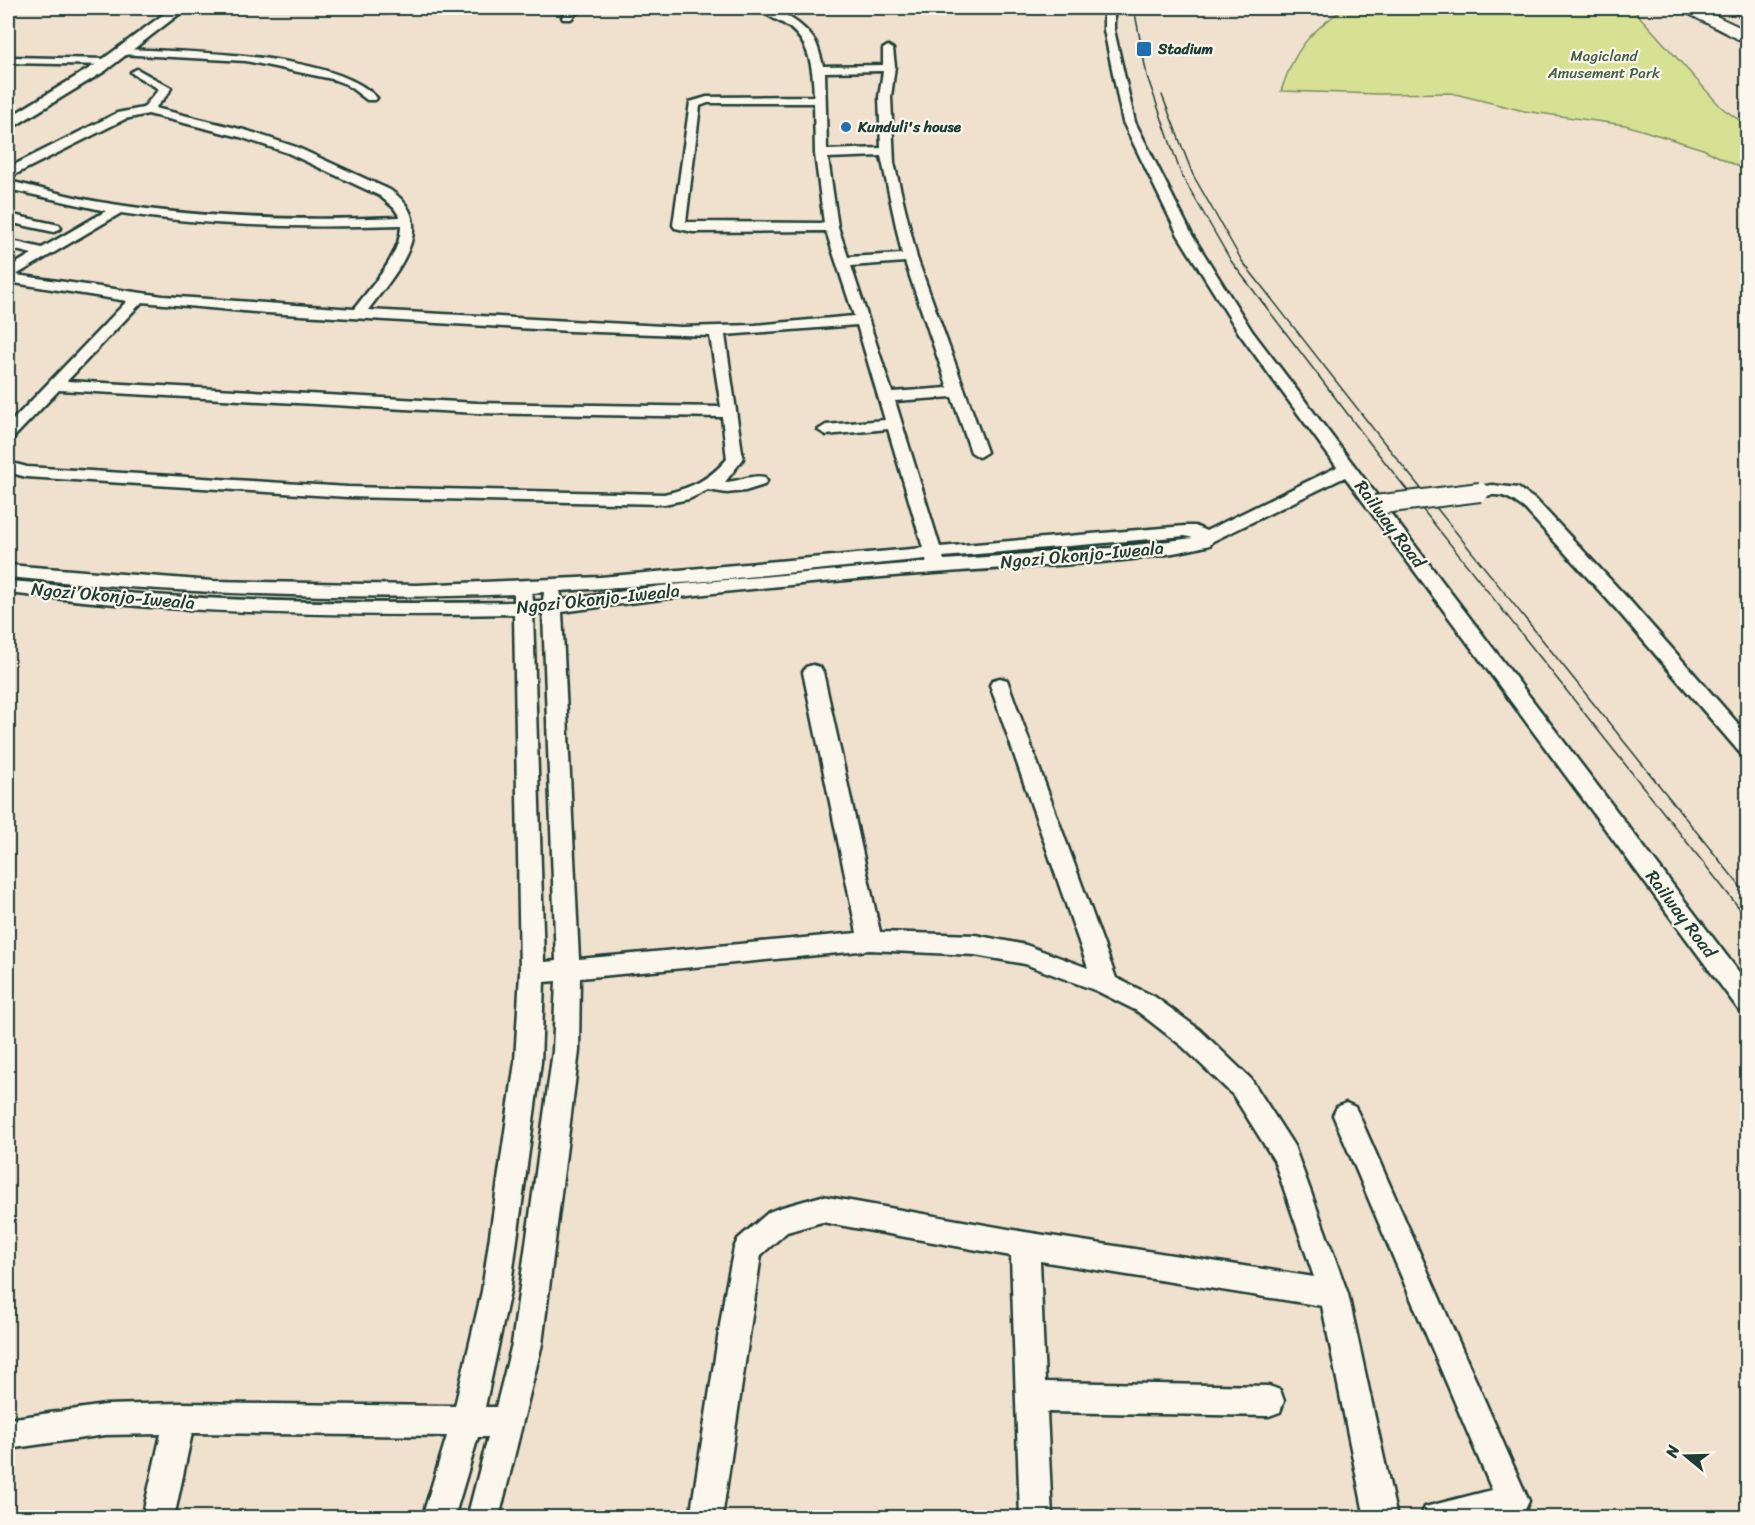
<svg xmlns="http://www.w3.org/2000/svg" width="1755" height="1525" font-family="Sriracha,sans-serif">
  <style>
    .green { fill: #d6e194; stroke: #7a8f64; stroke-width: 1.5 }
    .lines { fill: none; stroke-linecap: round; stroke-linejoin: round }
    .minor-casing { stroke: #1f3d34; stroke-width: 5 }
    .major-casing { stroke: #1f3d34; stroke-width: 5 }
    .highway-casing { stroke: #1f3d34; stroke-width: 4 }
    .minor { fill: #fbf7ec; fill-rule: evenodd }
    .major { fill: #fbf7ec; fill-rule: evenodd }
    .highway { fill: #fbf7ec; fill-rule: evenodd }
    .tram { stroke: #1f3d34; stroke-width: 1.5 }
    .minor-bridge-casing { stroke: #1f3d34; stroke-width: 22; stroke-linecap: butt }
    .minor-bridge { stroke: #fbf7ec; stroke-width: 18 }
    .poi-dot { fill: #1f6fb2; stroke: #fbf7ec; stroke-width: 2 }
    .labels { text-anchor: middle; stroke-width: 4.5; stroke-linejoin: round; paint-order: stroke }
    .far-poi-label { font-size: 15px; font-weight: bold; fill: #1f3d34; stroke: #fbf7ec; text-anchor: start }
    .far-park-label { font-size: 15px; fill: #445e47; stroke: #fbf7ec }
    .street-label { font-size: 18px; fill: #1f3d34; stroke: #fbf7ec }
  </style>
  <rect width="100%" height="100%" fill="#f0e0ce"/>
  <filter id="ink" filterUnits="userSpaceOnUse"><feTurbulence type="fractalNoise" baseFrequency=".0167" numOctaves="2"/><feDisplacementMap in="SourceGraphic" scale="12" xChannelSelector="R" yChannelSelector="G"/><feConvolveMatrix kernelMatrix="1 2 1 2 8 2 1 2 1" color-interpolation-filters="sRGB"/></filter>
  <g filter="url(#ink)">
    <path class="green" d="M1345,8H1632L1721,107L1747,126V171L1703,149L1625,125L1524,111L1451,93L1379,94L1281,91C1294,50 1309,32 1345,8Z"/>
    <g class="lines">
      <defs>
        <g id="minor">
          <polygon points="381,8 391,8 384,13 379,10"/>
          <polygon points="571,8 581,8 571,19 563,19 562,17"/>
          <path d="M758,8C777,6 806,25 816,43C819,50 821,58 823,66L883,65V49L888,46L893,49L895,66L891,97L894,163L917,258L987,452L979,457L971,452L952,397L895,401L940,547L1185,526H1195L1206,531L1337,467L1239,333L1178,235L1123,122L1104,30V8H1114V30L1135,122L1192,235L1252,331L1748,984V1013L1739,1010L1345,477L1213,541L1210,545C1129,566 1032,565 948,572C819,581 690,594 562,612L579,959L857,933L803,672L806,667L813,665L820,667L823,672L880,932L975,935L1026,945L1088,968L990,685L993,680L1000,678L1007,680L1116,978L1155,997L1200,1030L1251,1079L1294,1146L1348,1294L1397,1518H1365L1322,1306L1040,1261L1045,1382L1269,1386L1280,1390L1284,1401L1280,1412L1269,1416L1047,1412L1052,1518H1020L1011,1256L822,1222L787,1232L761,1255L722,1518H690L725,1293L734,1248L738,1239L769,1212L779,1208L822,1196L1025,1232L1314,1277L1274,1160L1233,1095L1182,1046L1137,1011L1097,991L1025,964L975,955L870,950L580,978L579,1051L542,1344L499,1518H467L488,1437H478L454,1518H422L447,1436L192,1433L174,1518H142L161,1434L105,1435L8,1449V1419L105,1405L180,1403L455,1406L482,1291L515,1062L520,973L514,614C394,616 274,615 153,607C105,604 56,598 8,593V581C56,584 104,592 153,595C273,603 393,604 514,602V594C345,601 176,593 8,577V565L212,581L416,585L600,577L923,548L888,429L826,435L818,430L826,425L885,420L857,325L725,335L743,459L725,482C738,482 752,474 764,477L767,481L764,485L745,491L727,493L708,490L689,499L664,504L348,497L26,477L8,472V462L27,467L348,487L664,494C691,488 709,480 727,459L722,417L477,413L59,390L14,437L8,439V425L127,301L8,282V268L32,254L8,248V240L42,248L106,211L8,189V181C41,188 73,198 106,203C203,219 302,221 400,217L394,208L380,196L288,153L240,137L148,114L125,119L12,176L8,177V168L117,113L143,108L159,89L133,74L131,72L137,69L171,88L168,94L155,108L248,131L296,147L390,190C442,225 394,275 368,310L681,327L755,325L854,316L826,231L693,232L675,228L673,225L690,102L707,97L814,96C813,70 811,45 790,28C780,20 767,17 758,8ZM883,71L879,97L881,148L827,150L825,72ZM708,103H814L815,154L824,223L686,222L700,106ZM881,156L902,254L848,257L838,227L828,158ZM121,213C214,227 307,228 401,225C401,256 371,286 354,309L163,296L16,275ZM905,262L948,388L892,392L851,266ZM142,302L267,313L570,331L710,336L721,407L477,403L67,381ZM1185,536L1193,538L1111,548L944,560L943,557ZM926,559L927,562L661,586L562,600L560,591L695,582ZM544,592L543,601H533L532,593ZM533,613H543L556,961L544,962ZM556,981L553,1051L512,1344L496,1407H485L510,1291L541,1062L544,982Z"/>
          <path d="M122,49C183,52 336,52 377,98L375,100H367L346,84L332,79L246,61L118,54V50Z"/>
          <polygon points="8,57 109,59 115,62 109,65 8,63"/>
          <polygon points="8,214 59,225 61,228 54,232 8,222"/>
          <path d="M1492,485L1518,488L1537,501L1631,602L1748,735V756L1741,754L1617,610L1525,509C1514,501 1507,495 1494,495C1486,495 1481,497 1474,496L1471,492L1474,488Z"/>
          <polygon points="1346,1103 1355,1107 1359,1115 1524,1490 1529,1501 1524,1512 1509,1518 1420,1518 1425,1507 1492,1490 1333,1115 1337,1107"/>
        </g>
        <polygon id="major" points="172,8 187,8 105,71 13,127 8,128 8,118 95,65"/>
        <g id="highway">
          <polygon points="1680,8 1699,8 1748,31 1748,40 1738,39 1683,11"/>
          <polygon points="1731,8 1748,8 1748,20 1742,18"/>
        </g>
      </defs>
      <use href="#minor" class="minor-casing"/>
      <use href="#major" class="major-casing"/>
      <use href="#highway" class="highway-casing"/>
      <use href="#minor" class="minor"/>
      <use href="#major" class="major"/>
      <use href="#highway" class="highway"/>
      <g class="tram">
        <polyline points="1134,8 1147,76 1181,174 1231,261 1369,442 1748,919"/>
        <polyline points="1162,95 1193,175 1242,261 1382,440 1748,896"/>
      </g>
      <defs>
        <polyline id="minor-bridge" points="1375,505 1480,492"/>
      </defs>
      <use href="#minor-bridge" class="minor-bridge-casing"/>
      <use href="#minor-bridge" class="minor-bridge"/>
    </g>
  </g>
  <g class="poi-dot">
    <rect x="1136" y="41" width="16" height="16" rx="3"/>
    <circle cx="846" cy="127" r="6"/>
  </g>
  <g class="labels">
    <g class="far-poi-label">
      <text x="1158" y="54">Stadium</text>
      <text x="858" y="132">Kunduli's house</text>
    </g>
    <g class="far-park-label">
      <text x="1604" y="61">Magicland<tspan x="1604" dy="17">Amusement Park</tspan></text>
    </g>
    <g class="street-label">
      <text transform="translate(1390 524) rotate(53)" y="6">Railway Road</text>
      <text transform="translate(1082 555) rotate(-5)" y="6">Ngozi Okonjo-Iweala</text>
      <text transform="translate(113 596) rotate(5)" y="6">Ngozi Okonjo-Iweala</text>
      <text transform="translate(598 599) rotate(-6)" y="6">Ngozi Okonjo-Iweala</text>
      <text transform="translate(1681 914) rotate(53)" y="6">Railway Road</text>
    </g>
  </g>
  <rect width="1755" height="1525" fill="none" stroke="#fbf7ec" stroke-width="30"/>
  <rect x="15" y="15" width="1725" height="1495" fill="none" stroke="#1f3d34" stroke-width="2" filter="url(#ink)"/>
  <g transform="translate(1686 1456) rotate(289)" stroke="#fbf7ec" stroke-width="4.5" paint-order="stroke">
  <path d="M0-4.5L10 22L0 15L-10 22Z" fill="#1f3d34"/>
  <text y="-9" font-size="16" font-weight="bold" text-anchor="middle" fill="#1f3d34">N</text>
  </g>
</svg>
